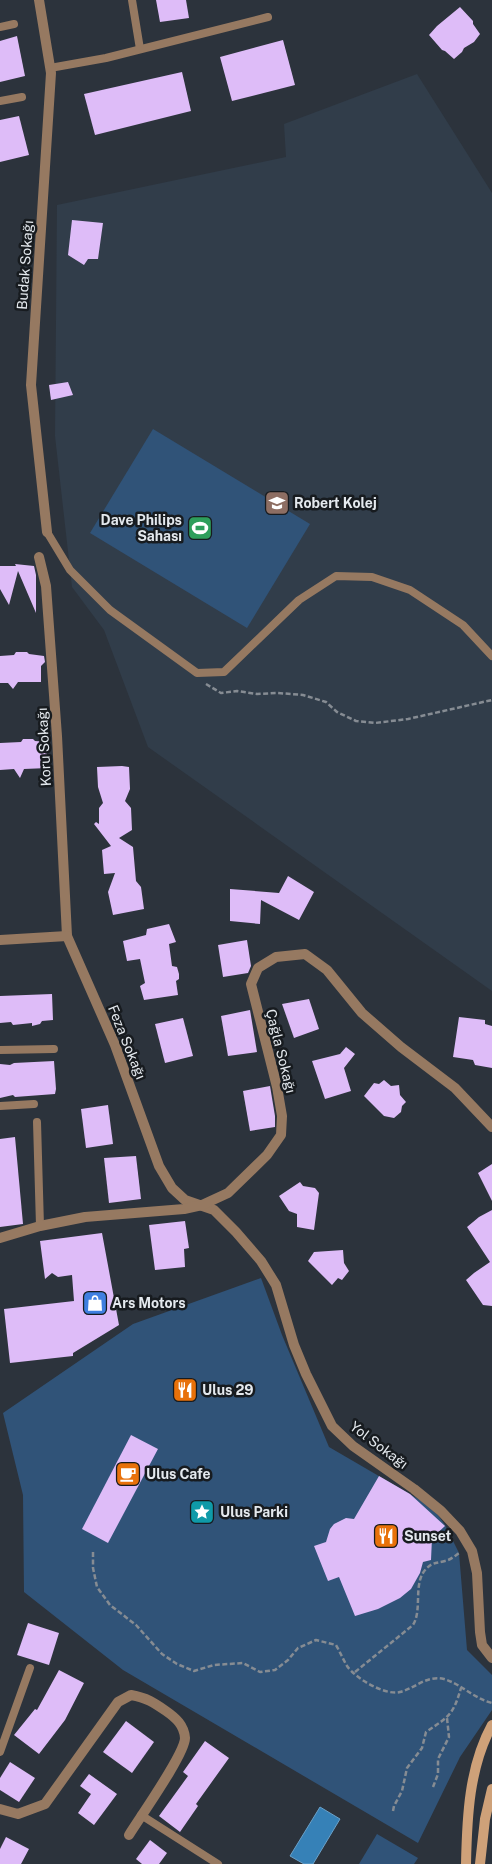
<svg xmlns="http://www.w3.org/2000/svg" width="492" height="1864" font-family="'Public Sans',sans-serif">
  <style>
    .built { fill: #313d4a }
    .green { fill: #305378 }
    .water { fill: #3681b7; stroke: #6aa0c8 }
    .building { fill: #debcf8 }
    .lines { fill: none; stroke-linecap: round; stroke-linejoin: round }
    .path { stroke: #868c93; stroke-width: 2.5; stroke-dasharray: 5 2.5; stroke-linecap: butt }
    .lane { stroke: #967961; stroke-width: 8 }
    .street { stroke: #967961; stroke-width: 10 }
    .secondary { stroke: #cea179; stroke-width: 10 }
    .labels { text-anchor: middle; stroke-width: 5; stroke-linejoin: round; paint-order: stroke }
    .street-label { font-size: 14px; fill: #e4e9ee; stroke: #171b1f }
    .poi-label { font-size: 14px; font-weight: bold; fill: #e4e9ee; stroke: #171b1f; text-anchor: start }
  </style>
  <rect width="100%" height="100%" fill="#2c333c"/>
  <polygon class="built" points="417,74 492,193 492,991 148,747 104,630 72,587 55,436 57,205 286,157 284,124"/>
  <g class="green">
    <polygon points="153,429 310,524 247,628 90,533"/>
    <polygon points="261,1278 282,1335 329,1447 420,1500 438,1515 445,1525 459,1553 467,1650 492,1675 492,1710 460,1757 418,1843 123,1670 24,1592 23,1495 3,1413 133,1324"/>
    <polygon points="377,1834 418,1858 414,1864 359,1864"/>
  </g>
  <polygon class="water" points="320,1807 340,1819 313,1864 304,1864 290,1856"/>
  <g class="building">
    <polygon points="156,0 186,0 189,18 160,22"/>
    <polygon points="460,7 473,21 473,24 480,34 474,42 464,48 462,52 454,59 445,51 442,50 429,35 437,26"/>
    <polygon points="17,36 25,76 0,82 0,41"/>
    <polygon points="283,40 295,85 232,101 220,57"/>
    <polygon points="182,72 191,111 95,135 84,94"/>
    <polygon points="19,116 29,155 0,162 0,120"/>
    <polygon points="72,220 103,223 98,259 88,259 84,265 68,255"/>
    <polygon points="68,382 73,395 51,400 49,385"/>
    <polygon points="15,564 34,566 36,575 36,613 18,571 9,605 0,589 0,566 16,566"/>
    <polygon points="16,652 27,652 29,654 44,656 45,662 41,666 41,682 18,682 13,689 8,683 0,683 0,656 14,655"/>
    <polygon points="23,739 33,739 35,741 49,742 50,751 47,753 48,768 24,769 20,778 14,769 0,770 0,743 21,742"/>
    <polygon points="122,766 129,767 130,789 125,801 131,808 132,830 119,838 133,847 136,881 141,887 144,909 113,915 108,892 115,873 104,874 102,850 111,846 94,824 96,822 99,824 99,808 103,803 98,787 97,767"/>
    <polygon points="288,876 314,892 299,920 261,900 260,924 230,921 230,889 279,893"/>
    <polygon points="169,924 176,942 169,944 172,966 177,967 179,974 179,979 176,981 178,995 144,1000 140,986 145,983 140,959 127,961 123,941 146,935 147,929"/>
    <polygon points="247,940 251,966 248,973 223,977 218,945"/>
    <polygon points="52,994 53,1020 42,1021 40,1024 32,1026 32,1023 13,1025 11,1022 0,1023 0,996"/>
    <polygon points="309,999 319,1029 294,1038 282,1004"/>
    <polygon points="250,1010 257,1052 228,1056 221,1016"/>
    <polygon points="459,1017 485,1020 485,1024 492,1026 492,1068 475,1065 473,1060 453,1057"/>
    <polygon points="183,1018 193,1056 165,1063 155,1024"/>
    <polygon points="346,1047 355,1054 344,1068 351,1091 325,1099 312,1061 340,1054"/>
    <polygon points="54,1061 56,1089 55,1094 15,1097 13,1095 0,1098 0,1064 10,1065 14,1063"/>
    <polygon points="384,1080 391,1086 399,1085 400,1095 406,1102 402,1106 401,1112 394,1118 384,1116 364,1096 374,1083 379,1084"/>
    <polygon points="270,1086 275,1116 275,1127 250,1131 243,1091"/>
    <polygon points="108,1105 113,1144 86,1148 81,1109"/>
    <polygon points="15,1137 23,1224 0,1227 0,1139"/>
    <polygon points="136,1156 141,1199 109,1203 104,1158"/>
    <polygon points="492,1164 492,1201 478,1173"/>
    <polygon points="300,1182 303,1186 315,1188 319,1193 314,1230 297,1227 297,1214 289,1211 279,1196"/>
    <polygon points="492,1210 492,1306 483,1305 466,1280 474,1273 490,1262 467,1227 479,1217"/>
    <polygon points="185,1221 189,1248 184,1249 185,1267 155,1270 149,1225"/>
    <polygon points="102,1233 119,1325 73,1353 73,1356 10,1363 4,1309 74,1301 72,1275 58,1277 52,1273 45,1279 40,1241"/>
    <polygon points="343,1250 344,1263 349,1271 342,1280 338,1278 332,1285 308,1261 314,1252"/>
    <polygon points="131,1435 158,1449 108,1543 82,1529"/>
    <polygon points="379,1476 410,1494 445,1526 432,1538 431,1560 423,1562 420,1573 411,1589 400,1598 378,1609 355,1616 339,1577 328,1581 314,1546 326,1542 330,1529 334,1524 346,1518 354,1519"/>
    <polygon points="28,1623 59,1633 49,1665 17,1655"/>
    <polygon points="59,1670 84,1683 65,1720 39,1754 14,1735 35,1709 37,1710"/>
    <polygon points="126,1721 154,1742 132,1773 103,1752"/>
    <polygon points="205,1741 229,1758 196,1804 198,1806 180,1832 159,1816 188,1776 183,1772"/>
    <polygon points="10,1762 35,1778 19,1802 0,1790 0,1778"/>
    <polygon points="89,1774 117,1794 94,1825 78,1813 91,1794 80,1786"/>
    <polygon points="6,1837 29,1849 21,1864 0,1864 0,1849"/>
    <polygon points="150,1840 167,1853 159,1864 142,1864 136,1859"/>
  </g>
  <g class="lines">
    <g class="path">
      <polyline points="206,684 221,693 237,691 257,694 278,693 303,695 326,702 337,712 356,721 375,723 408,719 492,700"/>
      <path d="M93,1552V1568L97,1587L110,1605L136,1625L162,1654L177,1664L194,1671L214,1665L243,1663L260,1672L275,1670L288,1660L298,1648L316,1640L336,1645C340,1652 343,1659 347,1666C355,1678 385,1696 400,1692C416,1688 426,1675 444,1679C461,1684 473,1698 492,1703"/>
      <path d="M355,1672L413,1625C423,1609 412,1582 427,1568C433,1562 438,1563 445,1561C450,1560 455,1556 459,1553"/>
      <polyline points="433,1787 438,1774 438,1759 449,1737 447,1718"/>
      <path d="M393,1811L394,1806L402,1791L407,1768L422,1748L426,1732C448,1717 453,1716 461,1688"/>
    </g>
    <g class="lane">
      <polyline points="132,0 140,49"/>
      <polyline points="0,27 14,24"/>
      <polyline points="50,68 106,58 268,17"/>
      <polyline points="0,101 22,97"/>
      <polyline points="47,532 70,570 110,610 197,673 224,672 299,600 336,576 372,577 410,590 463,625 492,656"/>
      <polyline points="0,1050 54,1049"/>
      <polyline points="0,1106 34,1104"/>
      <polyline points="37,1122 40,1226"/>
      <polyline points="0,1752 30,1668"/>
      <polyline points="141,1815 218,1864"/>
    </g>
    <g class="street">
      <polyline points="39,0 51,73 31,385 47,532"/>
      <polyline points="39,557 46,586 57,736 67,936 115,1045 159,1166 172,1188 185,1200 214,1210 236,1232 261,1261 276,1285 294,1345 306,1374 332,1426 353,1446 414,1489 441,1511 460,1531 472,1551 477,1573 480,1632 482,1645 492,1658"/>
      <polyline points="0,940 67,936"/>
      <polyline points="0,1238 40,1226 85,1217 184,1209 202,1205 228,1193 267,1155 281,1135 282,1116 277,1087 251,984 258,968 276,957 305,954 327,970 362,1013 401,1047 455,1088 492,1127"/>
      <path d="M0,1809L18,1814L45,1804L118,1702L131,1695C147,1698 153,1702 166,1711C176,1718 184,1725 185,1738C185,1754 140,1817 129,1835"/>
    </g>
    <g class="secondary">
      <path d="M466,1864C467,1817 469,1767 492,1725"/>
      <polyline points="480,1864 485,1819 492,1789"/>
    </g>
  </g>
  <defs>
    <symbol id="school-square" viewBox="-11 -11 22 22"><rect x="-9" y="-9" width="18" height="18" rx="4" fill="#8d6e63" stroke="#171b1f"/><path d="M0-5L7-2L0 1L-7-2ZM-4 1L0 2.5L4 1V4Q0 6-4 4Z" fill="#fff"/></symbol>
    <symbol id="stadium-square" viewBox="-11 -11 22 22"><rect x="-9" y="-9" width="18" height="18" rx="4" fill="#2e9e5b" stroke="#171b1f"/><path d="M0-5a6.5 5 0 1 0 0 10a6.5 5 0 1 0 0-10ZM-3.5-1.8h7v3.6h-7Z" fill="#fff"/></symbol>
    <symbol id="shop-square" viewBox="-11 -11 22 22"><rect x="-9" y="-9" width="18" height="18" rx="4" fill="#3f7fe0" stroke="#171b1f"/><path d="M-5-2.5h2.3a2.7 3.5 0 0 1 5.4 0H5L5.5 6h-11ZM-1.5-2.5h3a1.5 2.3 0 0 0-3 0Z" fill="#fff"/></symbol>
    <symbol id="restaurant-square" viewBox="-11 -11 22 22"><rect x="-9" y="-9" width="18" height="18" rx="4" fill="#e8710a" stroke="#171b1f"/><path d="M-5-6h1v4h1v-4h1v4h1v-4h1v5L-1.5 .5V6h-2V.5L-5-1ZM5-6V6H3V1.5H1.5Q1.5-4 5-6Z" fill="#fff"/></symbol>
    <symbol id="cafe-square" viewBox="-11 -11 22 22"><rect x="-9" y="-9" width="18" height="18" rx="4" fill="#e8710a" stroke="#171b1f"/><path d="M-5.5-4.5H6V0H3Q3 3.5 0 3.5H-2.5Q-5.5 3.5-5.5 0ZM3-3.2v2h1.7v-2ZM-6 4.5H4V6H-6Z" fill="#fff"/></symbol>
    <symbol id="sight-square" viewBox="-11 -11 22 22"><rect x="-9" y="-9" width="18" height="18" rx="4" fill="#0f9aa8" stroke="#171b1f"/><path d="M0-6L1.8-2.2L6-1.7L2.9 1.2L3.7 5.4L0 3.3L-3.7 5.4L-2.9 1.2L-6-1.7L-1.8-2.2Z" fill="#fff"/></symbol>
  </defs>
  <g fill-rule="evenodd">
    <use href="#school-square" x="263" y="489" width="28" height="28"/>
    <use href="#stadium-square" x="186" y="514" width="28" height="28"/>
    <use href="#shop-square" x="81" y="1289" width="28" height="28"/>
    <use href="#restaurant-square" x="171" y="1376" width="28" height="28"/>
    <use href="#cafe-square" x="114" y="1460" width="28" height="28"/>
    <use href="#sight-square" x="188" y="1498" width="28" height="28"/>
    <use href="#restaurant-square" x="372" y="1522" width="28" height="28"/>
  </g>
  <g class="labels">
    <g class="street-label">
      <text transform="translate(25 265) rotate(-86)" y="5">Budak Sokağı</text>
      <text transform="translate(44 747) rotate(-93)" y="5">Koru Sokağı</text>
      <text transform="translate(127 1042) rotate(68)" y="5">Feza Sokağı</text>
      <text transform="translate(281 1051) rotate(76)" y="5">Çağla Sokağı</text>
      <text transform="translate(379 1445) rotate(37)" y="5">Yol Sokağı</text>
    </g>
    <g class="poi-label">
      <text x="294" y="508">Robert Kolej</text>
      <text x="182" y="525" text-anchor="end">Dave Philips<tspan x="182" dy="16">Sahası</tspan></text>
      <text x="112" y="1308">Ars Motors</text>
      <text x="202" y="1395">Ulus 29</text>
      <text x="146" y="1479">Ulus Cafe</text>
      <text x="220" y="1517">Ulus Parki</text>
      <text x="404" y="1541">Sunset</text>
    </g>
  </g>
</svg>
